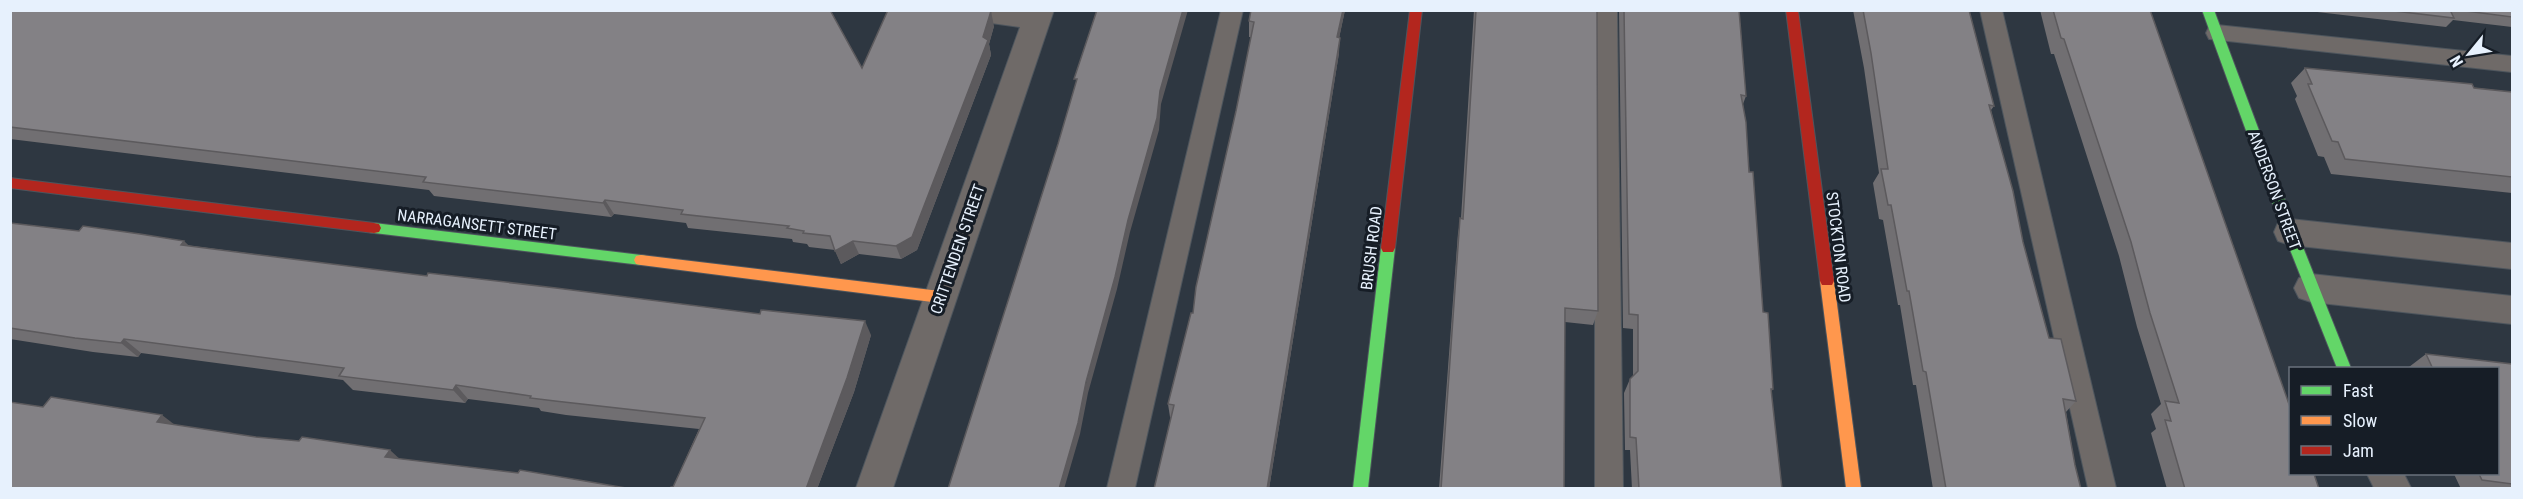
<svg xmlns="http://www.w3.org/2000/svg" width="2523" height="499" font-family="'Roboto Condensed',sans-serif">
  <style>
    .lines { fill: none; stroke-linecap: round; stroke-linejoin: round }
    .lane-casing { stroke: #4d555d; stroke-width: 2 }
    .street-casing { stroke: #4d555d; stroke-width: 2 }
    .fast-casing { stroke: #4d555d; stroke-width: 2 }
    .slow-casing { stroke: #4d555d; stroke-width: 2 }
    .jam-casing { stroke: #4d555d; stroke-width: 2 }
    .lane { fill: #6f6a68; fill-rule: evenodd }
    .street { fill: #6f6a68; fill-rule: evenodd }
    .fast { fill: #63d668; fill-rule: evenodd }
    .slow { fill: #ff974d; fill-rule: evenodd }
    .jam { fill: #b3261e; fill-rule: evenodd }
    .wall { fill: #716f72 }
    .shaded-wall { fill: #5c5a5d }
    .building { fill: #838185; stroke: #5c5a5d; stroke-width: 1.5 }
    .labels { text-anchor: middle; stroke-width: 6; stroke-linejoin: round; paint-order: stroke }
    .street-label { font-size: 16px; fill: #e7f1fd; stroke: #161d26 }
  </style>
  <rect width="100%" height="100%" fill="#2e3741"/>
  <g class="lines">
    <defs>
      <g id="lane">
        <polygon points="1221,10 1243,10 1135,488 1107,488"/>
        <polygon points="1595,10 1617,10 1623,488 1595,488"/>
        <polygon points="1980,10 2002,10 2116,488 2088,488"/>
        <polygon points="2217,25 2512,56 2512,72 2209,39 2206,33 2209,27"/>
      </g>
      <g id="street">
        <polygon points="944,10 1054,10 893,488 856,488 1020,27 948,17"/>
        <polygon points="2290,219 2512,243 2512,269 2290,245 2278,241 2274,232 2278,223"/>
        <polygon points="2311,274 2512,296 2512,324 2311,302 2299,298 2294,288 2299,278"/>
        <polygon points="2367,474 2404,474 2411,488 2374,488"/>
      </g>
      <g id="fast">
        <polygon points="2202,10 2214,10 2297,232 2351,368 2337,368 2283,232"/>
        <polygon points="374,223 641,255 646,256 648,260 646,264 641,265 374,233 369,232 367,228 369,224"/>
        <polygon points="1388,243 1393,244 1395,248 1368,488 1353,488 1381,248 1383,244"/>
      </g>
      <g id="slow">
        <polygon points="641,255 940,291 945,293 947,297 945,301 940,303 641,265 636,264 634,260 636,256"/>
        <polygon points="1827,275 1832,277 1834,281 1861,488 1846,488 1820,281 1822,277"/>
      </g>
      <g id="jam">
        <polygon points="1410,10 1422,10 1395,248 1393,252 1383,252 1381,248"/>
        <polygon points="1786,10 1798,10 1834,281 1832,285 1822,285 1820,281"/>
        <polygon points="10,178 374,223 379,224 381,228 379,232 374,233 10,188"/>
      </g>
    </defs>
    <use href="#lane" class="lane-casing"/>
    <use href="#street" class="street-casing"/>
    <use href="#fast" class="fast-casing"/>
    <use href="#slow" class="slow-casing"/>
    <use href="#jam" class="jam-casing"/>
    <use href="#lane" class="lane"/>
    <use href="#street" class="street"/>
    <use href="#fast" class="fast"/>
    <use href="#slow" class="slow"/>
    <use href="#jam" class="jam"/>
  </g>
  <g class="wall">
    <polygon points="10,10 862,68 994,26 989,44 991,55 917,250 901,259 859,254 841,264 835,250 809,247 807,244 793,242 792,239 688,228 686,223 614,214 611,217 434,196 429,190 10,139"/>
    <polygon points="1251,10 1345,10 1339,38 1339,53 1269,489 1154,489 1171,418 1170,417 1168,404 1193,313 1236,111 1251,37 1249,37 1249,21"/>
    <polygon points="1474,10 1597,10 1598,311 1593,325 1565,322 1564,489 1439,489 1458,233 1461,218"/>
    <polygon points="1619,10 1739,10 1746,96 1743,104 1763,312 1773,389 1771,392 1782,489 1632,489 1630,450 1625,450 1624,393 1630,379 1633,376 1633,329 1623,328"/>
    <polygon points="1853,10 1969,10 1994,106 1991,110 2023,242 2049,338 2076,401 2066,412 2075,465 2081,489 1933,489 1916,385 1913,385 1900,305 1898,305 1883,220 1879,219 1873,183 1879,173 1864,68"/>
    <polygon points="2040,10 2150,10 2319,489 2167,489 2151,433 2156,429 2151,414 2161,404 2137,327 2119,256 2054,54 2051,54"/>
    <polygon points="2300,10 2512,10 2512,27 2453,20 2446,27"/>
    <polygon points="2305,68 2512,92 2512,193 2331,174 2324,157 2318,156 2295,99 2297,96 2291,83"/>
    <polygon points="10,223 79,231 871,335 854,392 817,489 670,489 673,487 699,429 566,415 541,411 539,408 468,399 465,403 353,390 343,380 141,353 138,357 93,352 10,339"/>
    <polygon points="2426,354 2512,364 2512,489 2461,489 2454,474 2498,474 2498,369 2410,369 2409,367"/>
  </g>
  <g class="shaded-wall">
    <polygon points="1183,10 1188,10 1161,104 1159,130 1130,232 1117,289 1088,393 1080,434 1064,489 1059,489 1128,220 1160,91"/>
    <polygon points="1343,10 1345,10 1336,53 1337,37"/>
    <polygon points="991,11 994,26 989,44 991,55 917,250 901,259 896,246 983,37"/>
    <polygon points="1340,38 1339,53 1269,489 1267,489"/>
    <polygon points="605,200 614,214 611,217 603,203"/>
    <polygon points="184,241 199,255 181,245"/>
    <polygon points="853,241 859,254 841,264 835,251"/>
    <polygon points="865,321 871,335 854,392 817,489 806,489"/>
    <polygon points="124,339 141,353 138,357 121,343"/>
    <polygon points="456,385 468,399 465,403 453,390"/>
    <polygon points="162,415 179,428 157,422"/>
    <polygon points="390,450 403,462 385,457"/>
  </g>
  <g class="building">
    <polygon points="10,10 830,10 862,68 888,10 986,10 991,11 983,37 988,40 912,237 896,246 853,241 835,251 830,236 803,233 804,231 787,228 789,226 681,214 683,210 605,200 603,203 423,182 426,177 10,127"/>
    <polygon points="1097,10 1183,10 1160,91 1157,118 1128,220 1115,277 1086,382 1078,423 1059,489 948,489 1058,144 1077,79 1074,79"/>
    <polygon points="1251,10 1343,10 1337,37 1340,38 1267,489 1154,489 1174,405 1168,404 1191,313 1193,313 1196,287 1236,111 1254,22 1249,21"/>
    <polygon points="1476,10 1597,10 1598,311 1565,308 1564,489 1441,489 1460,218 1463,219"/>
    <polygon points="1624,10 1739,10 1746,96 1741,95 1746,122 1749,172 1753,172 1763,312 1768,313 1773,389 1771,389 1782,489 1639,489 1636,438 1630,437 1630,379 1638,371 1638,315 1629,314"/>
    <polygon points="1863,10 1969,10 1994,106 1989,105 2013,191 2023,242 2049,338 2061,339 2076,401 2063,399 2075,465 2081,489 1946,489 1926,372 1923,371 1909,291 1907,291 1891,205 1888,205 1881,169 1888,169 1871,53"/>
    <polygon points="2053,10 2150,10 2290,407 2290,474 2314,474 2319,489 2185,489 2165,420 2171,421 2165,401 2179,403 2150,313 2131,242 2064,39 2061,38"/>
    <polygon points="2386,10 2450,10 2454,18"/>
    <polygon points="2458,10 2512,10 2512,17"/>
    <polygon points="2305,68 2472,84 2474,88 2512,92 2512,177 2345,159 2338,142 2332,141 2310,89 2308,84 2312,84"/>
    <polygon points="10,223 79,231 83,226 140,234 184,241 181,245 427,276 428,273 556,288 760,314 761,310 865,321 847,378 806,489 670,489 671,487 673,487 705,418 555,401 530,398 531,396 456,385 453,390 339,376 344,368 124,339 121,343 75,338 10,328"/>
    <polygon points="2426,354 2512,364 2512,484 2482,480 2479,474 2498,474 2498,369 2433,369"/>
    <polygon points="51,397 162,415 157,422 256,437 299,441 302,437 390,450 385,457 518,473 520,470 632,489 10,489 10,402 43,407"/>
  </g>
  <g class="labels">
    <g class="street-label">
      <text transform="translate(2275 190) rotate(70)" y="6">ANDERSON STREET</text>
      <text transform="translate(477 224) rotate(7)" y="6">NARRAGANSETT STREET</text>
      <text transform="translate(1839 247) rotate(83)" y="6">STOCKTON ROAD</text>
      <text transform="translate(1371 248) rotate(-83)" y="6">BRUSH ROAD</text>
      <text transform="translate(957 249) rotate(-71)" y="6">CRITTENDEN STREET</text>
    </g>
  </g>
  <rect width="2523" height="499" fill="none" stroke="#e7f1fd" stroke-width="24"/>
  <rect x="2289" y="367" width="210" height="108" fill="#161d26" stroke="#6a727c" stroke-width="1.5"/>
  <rect x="2301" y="386" width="30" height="9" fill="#63d668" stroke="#6a727c" stroke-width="1.5"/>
  <text x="2343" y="397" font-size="18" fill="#e7f1fd">Fast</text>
  <rect x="2301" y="416" width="30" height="9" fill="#ff974d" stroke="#6a727c" stroke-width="1.5"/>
  <text x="2343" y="427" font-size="18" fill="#e7f1fd">Slow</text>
  <rect x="2301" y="446" width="30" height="9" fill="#b3261e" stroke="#6a727c" stroke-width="1.5"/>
  <text x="2343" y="457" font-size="18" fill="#e7f1fd">Jam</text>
  <g transform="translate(2469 54) rotate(240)" stroke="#161d26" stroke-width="4.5" paint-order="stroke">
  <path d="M0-4.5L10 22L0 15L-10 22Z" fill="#e7f1fd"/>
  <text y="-9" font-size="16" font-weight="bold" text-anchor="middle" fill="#e7f1fd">N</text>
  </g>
</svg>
